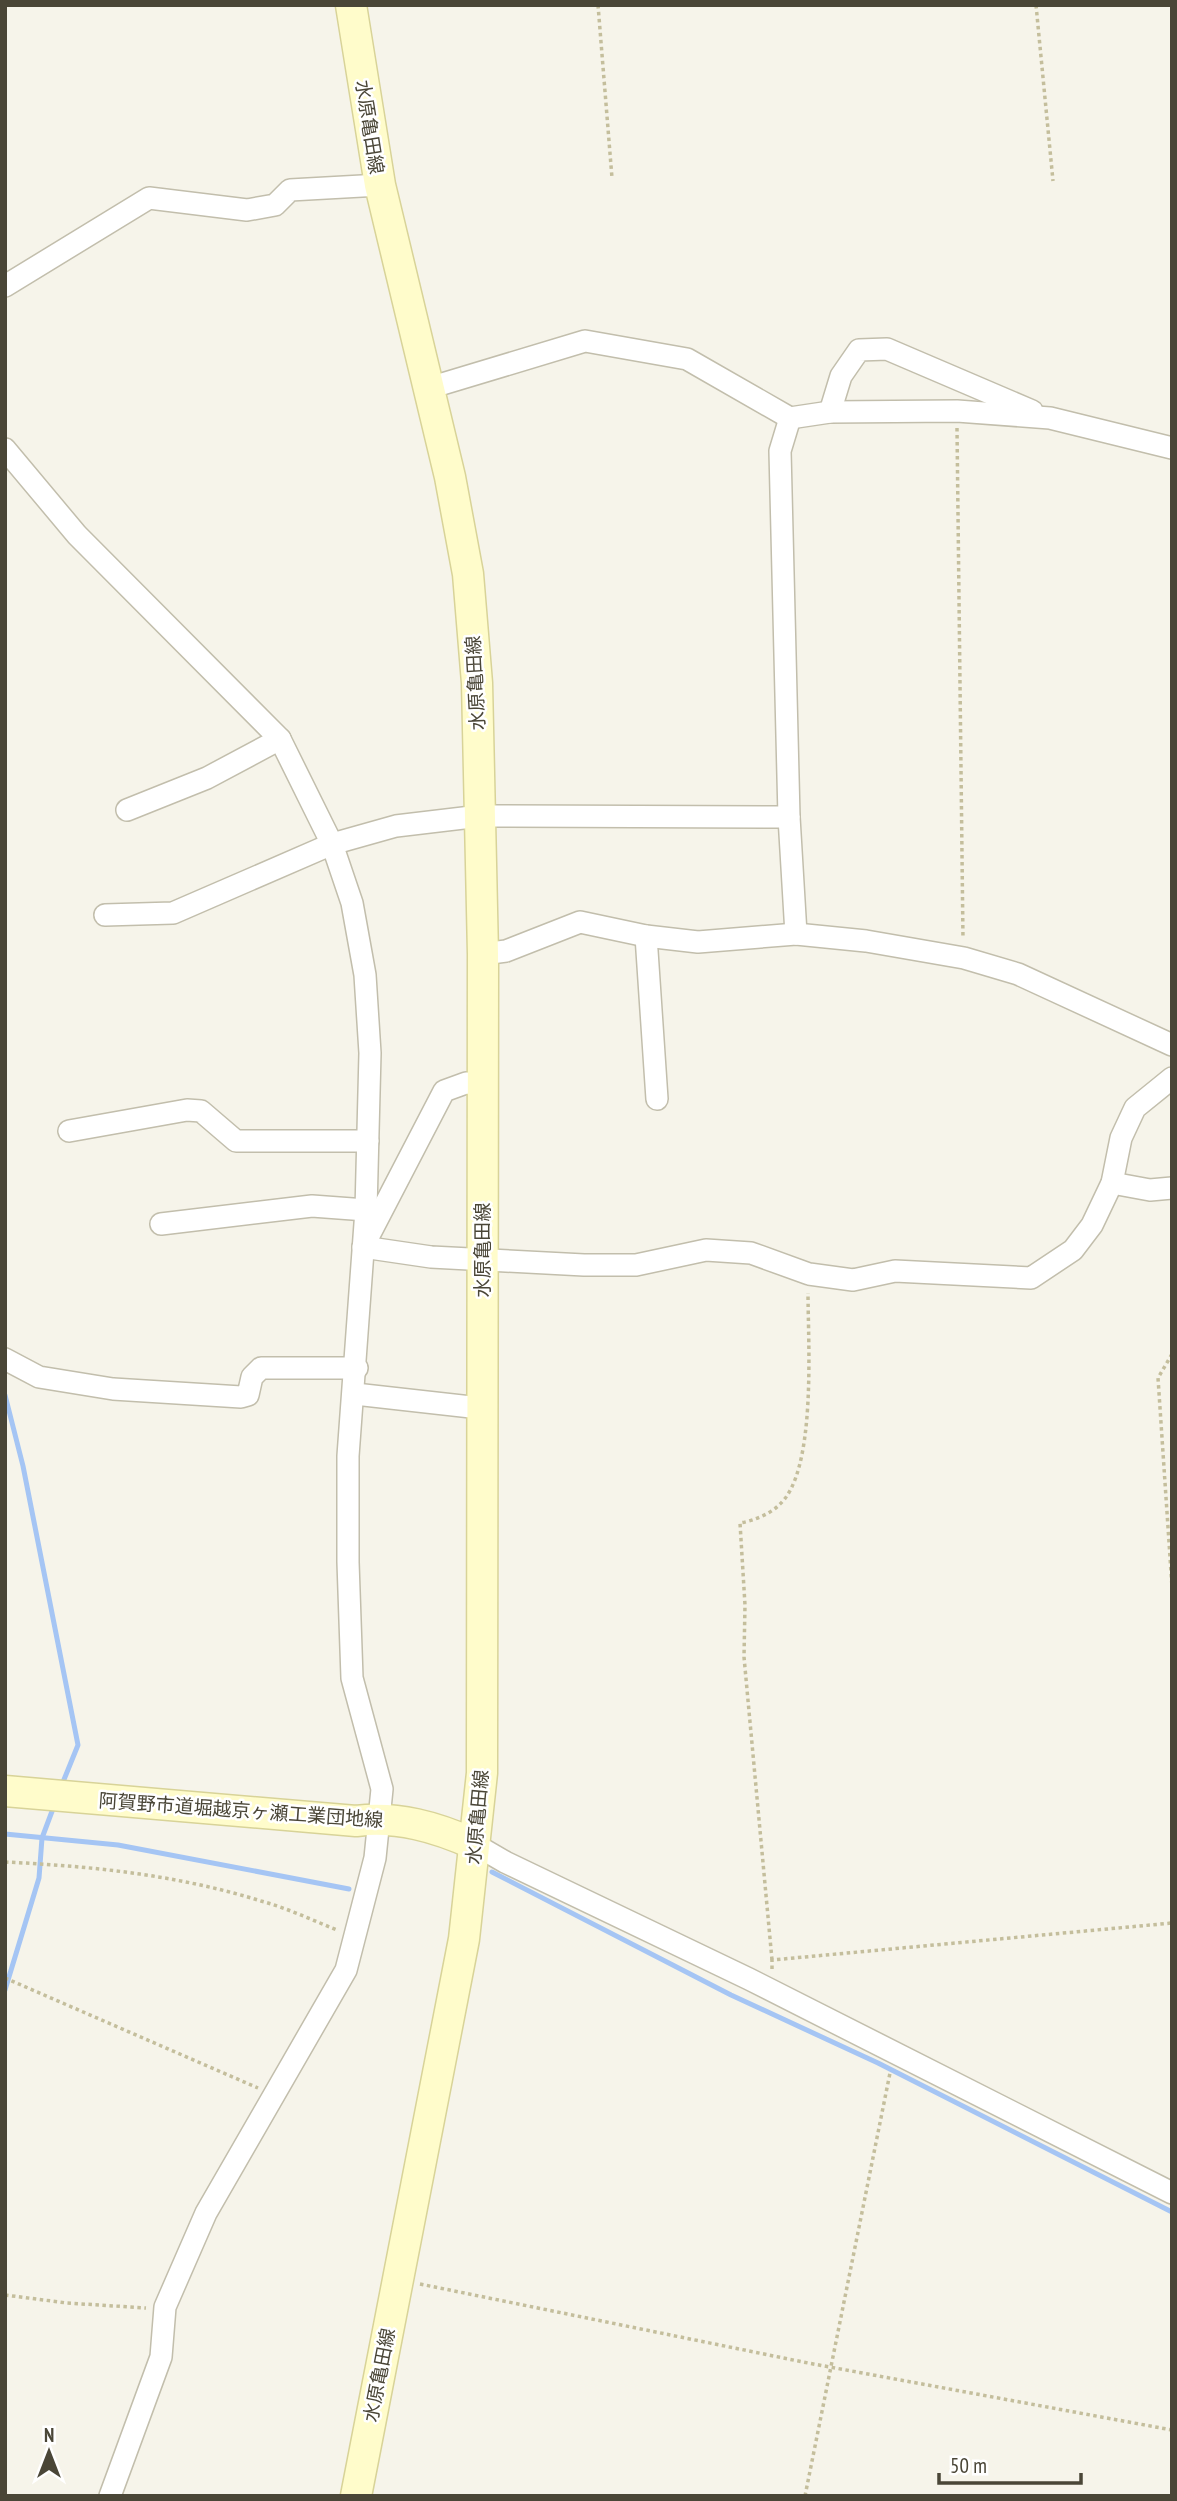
<svg xmlns="http://www.w3.org/2000/svg" width="1177" height="2501" font-family="'PT Sans Narrow','Noto Sans JP',sans-serif">
  <style>
    .lines { fill: none; stroke-linecap: round; stroke-linejoin: round }
    .stream { stroke: #a5c5f4; stroke-width: 5 }
    .street-casing { stroke: #c2beac; stroke-width: 24 }
    .secondary-casing { stroke: #d8d398; stroke-width: 33 }
    .path { stroke: #c4be9c; stroke-width: 3.5; stroke-dasharray: 3.5 3.5; stroke-linecap: butt }
    .street { stroke: #fff; stroke-width: 21 }
    .secondary { stroke: #fffccb; stroke-width: 30 }
    .labels { text-anchor: middle; stroke-width: 5; stroke-linejoin: round; paint-order: stroke }
    .street-label { font-size: 19px; fill: #4a4637; stroke: #fff }
  </style>
  <rect width="100%" height="100%" fill="#f6f4ea"/>
  <g class="lines">
    <g class="stream">
      <polyline points="5,1395 23,1466 78,1745 61,1787"/>
      <polyline points="5,1834 118,1845 349,1889"/>
      <polyline points="492,1872 731,1995 878,2063 1172,2212"/>
      <polyline points="5,1990 39,1878 42,1838 54,1806"/>
    </g>
    <defs>
      <g id="street">
        <polyline points="5,286 149,198 247,210 275,205 290,190 380,185"/>
        <polyline points="429,388 585,341 687,359 790,418 830,412 957,411 1050,418 1172,448"/>
        <polyline points="830,412 841,376 859,350 887,349 1032,411"/>
        <polyline points="790,418 780,451 789,817 796,934"/>
        <polyline points="5,449 77,535 280,739 332,844 352,903 365,975 370,1053 366,1210 348,1456 348,1562 352,1678 382,1789 375,1858 346,1970 206,2213 165,2307 161,2357 110,2496"/>
        <polyline points="127,810 207,778 280,739"/>
        <polyline points="105,915 173,913 332,844 396,826 480,816 789,817"/>
        <polyline points="646,936 657,1099"/>
        <polyline points="483,954 506,951 580,922 646,936 698,942 796,934 866,941 964,958 1018,974 1172,1045"/>
        <polyline points="482,1084 466,1083 444,1091 363,1247 431,1257 584,1265 636,1265 706,1250 751,1253 809,1274 853,1280 895,1271 1031,1278 1073,1250 1092,1225 1112,1183 1121,1138 1135,1108 1172,1078"/>
        <polyline points="69,1131 187,1110 201,1111 236,1141 368,1141"/>
        <polyline points="1112,1183 1150,1190 1172,1188"/>
        <polyline points="161,1224 312,1206 366,1210"/>
        <polyline points="5,1359 39,1377 113,1389 241,1397 248,1395 252,1377 261,1368 357,1368"/>
        <polyline points="355,1394 480,1408"/>
        <polyline points="474,1844 505,1862 749,1979 1172,2193"/>
      </g>
      <g id="secondary">
        <polyline points="351,5 380,185 450,477 468,574 477,683 483,954 482,1773 464,1939 356,2496"/>
        <path d="M5,1791L356,1821C398,1816 436,1827 474,1844"/>
      </g>
    </defs>
    <use href="#street" class="street-casing"/>
    <use href="#secondary" class="secondary-casing"/>
    <g class="path">
      <polyline points="598,5 612,178"/>
      <polyline points="1036,5 1053,181"/>
      <polyline points="957,428 963,939"/>
      <polyline points="1172,1354 1158,1378 1172,1587"/>
      <path d="M5,1862C91,1866 178,1875 261,1901C287,1908 312,1920 337,1930"/>
      <path d="M772,1960L744,1657L745,1605L740,1523C753,1521 770,1514 779,1505C817,1472 808,1343 808,1293"/>
      <polyline points="772,1969 772,1960 1172,1923"/>
      <polyline points="5,1978 258,2088"/>
      <polyline points="420,2284 808,2363 1172,2430"/>
      <polyline points="5,2295 67,2303 146,2308"/>
      <polyline points="805,2496 890,2073"/>
    </g>
    <use href="#street" class="street"/>
    <use href="#secondary" class="secondary"/>
  </g>
  <g class="labels">
    <g class="street-label">
      <text transform="translate(370 127) rotate(81)" y="7">水原亀田線</text>
      <text transform="translate(475 683) rotate(-93)" y="7">水原亀田線</text>
      <text transform="translate(482 1250) rotate(-90)" y="7">水原亀田線</text>
      <text transform="translate(241 1810) rotate(4)" y="7">阿賀野市道堀越京ヶ瀬工業団地線</text>
      <text transform="translate(477 1817) rotate(-85)" y="7">水原亀田線</text>
      <text transform="translate(379 2375) rotate(-79)" y="7">水原亀田線</text>
    </g>
  </g>
  <rect width="1177" height="2501" fill="none" stroke="#4a4637" stroke-width="14"/>
  <g transform="translate(49 2452)" stroke="#ffffff" stroke-width="5" paint-order="stroke">
  <path d="M0-5L12 26L0 18L-12 26Z" fill="#4a4637"/>
  <text y="-10" font-size="19" font-weight="bold" text-anchor="middle" fill="#4a4637">N</text>
  </g>
  <path d="M939 2473v10h142v-10" fill="none" stroke="#4a4637" stroke-width="3.5"/>
  <text x="950" y="2473" font-size="21" fill="#4a4637" stroke="#ffffff" stroke-width="5" paint-order="stroke">50 m</text>
</svg>
